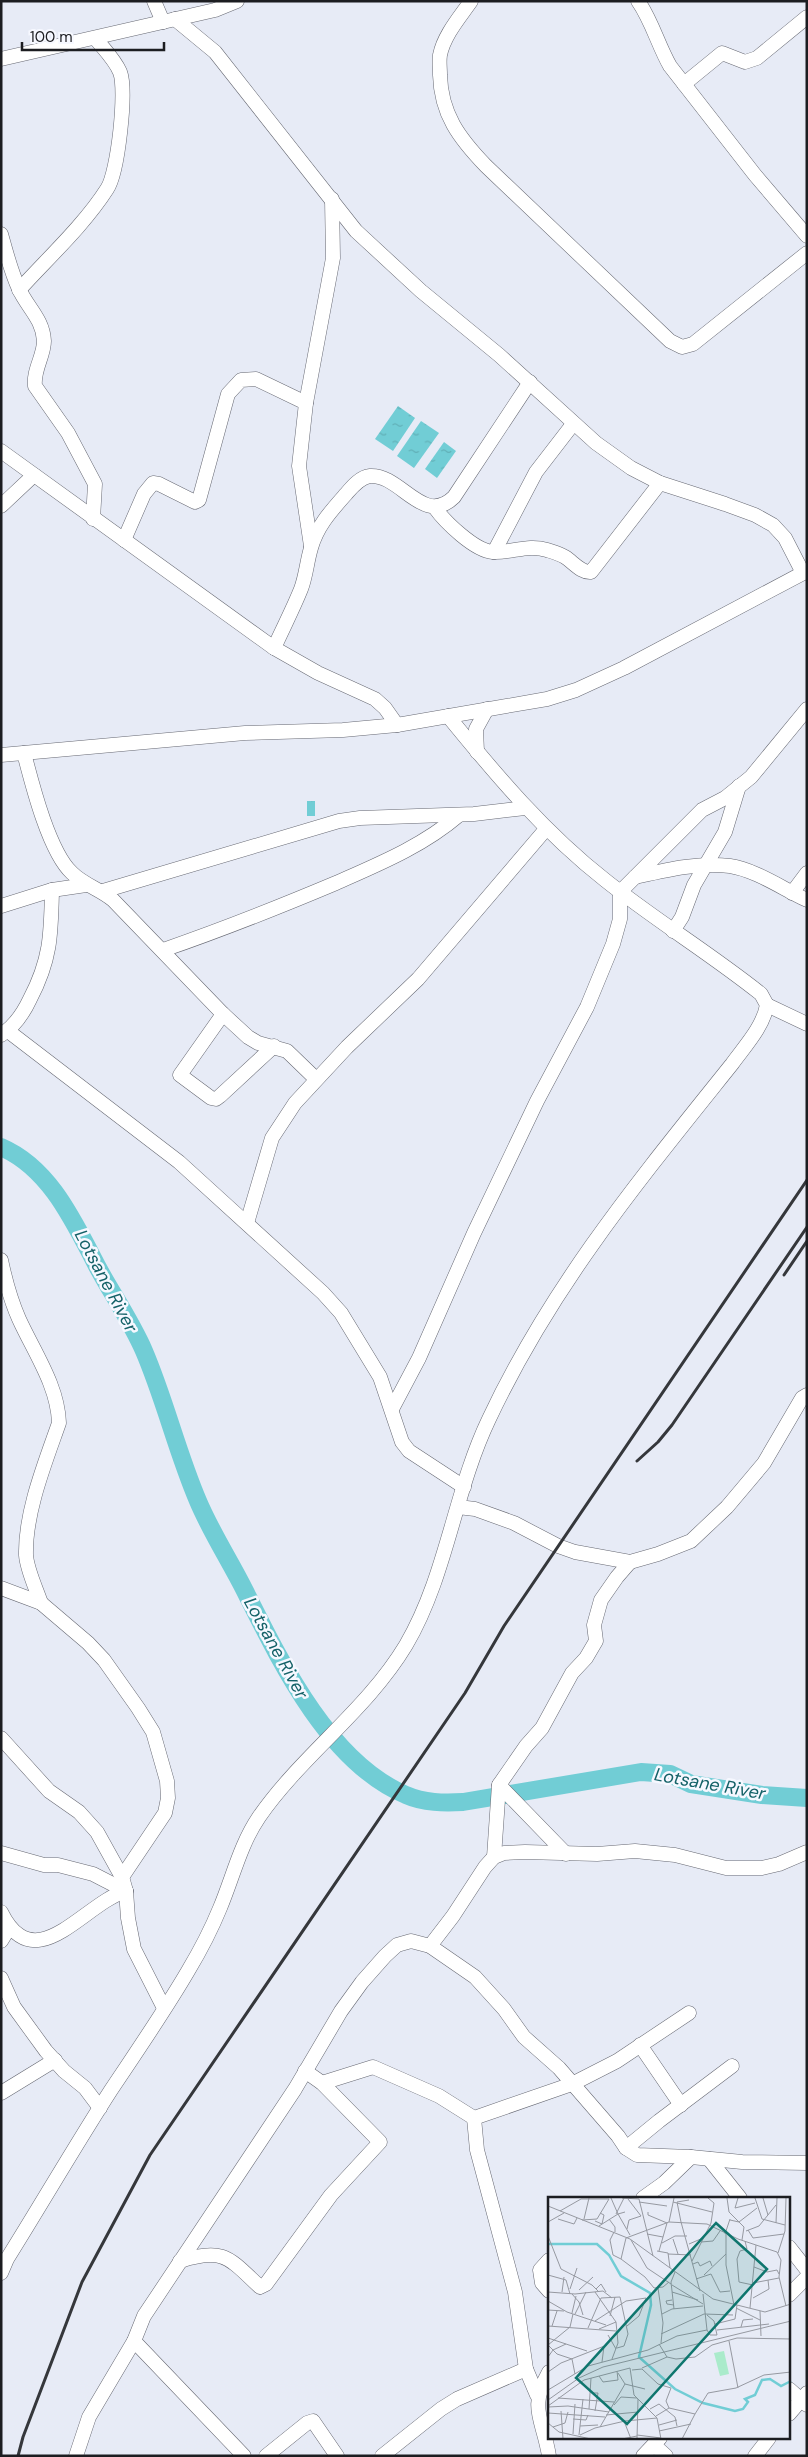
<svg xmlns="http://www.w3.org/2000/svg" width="808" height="2457" font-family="'DM Sans',sans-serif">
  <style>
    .water { fill: url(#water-ripples) }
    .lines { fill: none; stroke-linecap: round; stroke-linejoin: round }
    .river { stroke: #71cdd5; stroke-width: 18 }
    .minor-casing { stroke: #676973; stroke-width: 15 }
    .minor { stroke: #fff; stroke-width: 14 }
    .rail { stroke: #35373b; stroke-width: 3 }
    .labels { text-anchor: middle; stroke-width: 5; stroke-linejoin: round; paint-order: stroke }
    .water-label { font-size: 18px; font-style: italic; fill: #156268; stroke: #f6f8ff }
    .inset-river { fill: none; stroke: #71cdd5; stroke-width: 2.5 }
    .inset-road { fill: none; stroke: #9699a1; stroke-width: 1 }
    .view { fill: #0f766e; fill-opacity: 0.15; stroke: #0f766e; stroke-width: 2.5 }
    .inset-edge { fill: none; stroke: #1c1d21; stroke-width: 2.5 }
  </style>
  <defs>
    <pattern id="water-ripples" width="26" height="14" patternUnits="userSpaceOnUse" patternTransform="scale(1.25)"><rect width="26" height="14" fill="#71cdd5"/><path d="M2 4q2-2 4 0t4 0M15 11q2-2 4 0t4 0" fill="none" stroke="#61b0b7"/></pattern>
  </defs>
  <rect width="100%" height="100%" fill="#e7ebf6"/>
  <g class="water">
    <polygon points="398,406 415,418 393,451 375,439"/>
    <polygon points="421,421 439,433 414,468 397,456"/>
    <polygon points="444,442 456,451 437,478 425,469"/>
    <rect x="307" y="801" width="8" height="15"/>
  </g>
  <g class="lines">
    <path class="river" d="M1,1147C50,1168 74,1222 97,1266C112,1294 131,1321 144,1351C165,1400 177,1452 198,1501C211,1532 230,1561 245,1591C280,1661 329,1763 406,1795C424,1803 444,1803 463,1802L641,1772L670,1774L691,1784L762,1795L807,1798"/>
    <defs>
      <g id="minor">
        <polyline points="154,1 163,22"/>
        <path d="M471,1C460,17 444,35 440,55C439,61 440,68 440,75C441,114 459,138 486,166L670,341L682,347L693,344L807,253"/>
        <path d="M638,1C652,21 658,45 670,66L755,175L807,236"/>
        <polyline points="175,19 215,52 356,231 421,291 499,355 596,443 631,468 660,483 725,504 755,515 773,525 785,538 803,573"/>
        <polyline points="1,59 215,10 237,1"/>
        <polyline points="684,84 722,53 745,62 757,58 807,17"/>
        <path d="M1,234C6,252 11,272 19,289C27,307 43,319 44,341C44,356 33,370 35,386L68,433L95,484L93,519"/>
        <path d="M19,290C48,258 84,225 107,189C118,173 127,90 120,72C115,60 104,49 95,38"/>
        <polyline points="1,451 274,648 318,673 375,699 385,708 397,725"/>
        <polyline points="1,506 34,475"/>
        <path d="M435,508C445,522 475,551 493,552C512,553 528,544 547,550C553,552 560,554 565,557C573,562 581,573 591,572L660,483"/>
        <polyline points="124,540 144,494 153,483 159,484 195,502 199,500 228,394 241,380 256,379 306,403"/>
        <polyline points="311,546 299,466 306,403 333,258 332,199"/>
        <polyline points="494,552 536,472 573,424"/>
        <path d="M274,648C283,628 293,609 301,589C306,576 307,561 311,548C317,526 331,511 346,494C352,487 360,477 370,476C401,474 423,527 454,497L530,382"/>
        <polyline points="477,752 476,729 487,709"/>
        <path d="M24,753C32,784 49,852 72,873C84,885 100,889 113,900L223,1014L248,1037L258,1043L287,1051L316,1079"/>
        <polyline points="1,755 245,733 343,730 397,725 547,699 576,690 624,668 807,571"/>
        <path d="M635,877C666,870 698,862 730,866C756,870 783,889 807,900"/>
        <polyline points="103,891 339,821 360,818 474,814 525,808"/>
        <polyline points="792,893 807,873"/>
        <polyline points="1,906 52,890 86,885"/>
        <polyline points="673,931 682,917 694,885 725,832 739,786"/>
        <path d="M163,950C221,930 279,907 336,883C379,864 423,846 459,815"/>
        <polyline points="767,1005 807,1024"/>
        <polyline points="223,1014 180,1075 211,1098 216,1099 220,1096 274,1046"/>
        <polyline points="8,1031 179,1162 323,1293 341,1313 380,1377 402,1442 409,1451 464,1487"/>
        <path d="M1,1035C15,1026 23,1014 30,999C51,959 51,934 52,890"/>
        <polyline points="247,1223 272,1138 295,1103 347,1047 418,979 546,829"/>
        <path d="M1,1260C5,1279 11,1301 19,1319C34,1352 58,1386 59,1423C45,1463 25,1512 26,1555C27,1570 36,1588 41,1603"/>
        <polyline points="392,1409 419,1358 474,1233 537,1101 587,1007 613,944 620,919 620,892 702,810 725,798 751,777 807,709"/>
        <polyline points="458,1507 475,1509 514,1523 558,1546 575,1552 630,1562 658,1554 691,1541 727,1507 764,1463 802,1398 807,1395"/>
        <polyline points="1,1588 41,1603 88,1643 104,1660 138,1708 153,1732 167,1781 168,1798 165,1813 122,1877"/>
        <polyline points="1,1738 49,1791 79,1812 97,1832 122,1877 126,1891 128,1918 134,1949 164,2008"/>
        <polyline points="499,1785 566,1854"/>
        <polyline points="1,1853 44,1865 58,1865 93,1874 126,1891"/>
        <polyline points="494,1857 499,1785 526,1746 542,1728 572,1673 586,1658 596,1641 594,1625 601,1600 617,1577 630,1562"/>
        <path d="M1,1912C35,1981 84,1903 126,1891"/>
        <polyline points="1,1941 9,1928"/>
        <polyline points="430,1946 453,1916 485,1867 494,1857 504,1853 525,1852 597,1854 635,1851 675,1855 726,1868 762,1868 779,1864 807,1852"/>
        <polyline points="1,1978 14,2007 46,2051 64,2071 85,2088 100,2108"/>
        <polyline points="640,2045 681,2105"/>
        <polyline points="322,2083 373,2067 439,2096 474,2118 572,2084 617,2061 689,2013"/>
        <polyline points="1,2093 55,2060"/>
        <polyline points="474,2118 477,2150 515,2292 526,2369 537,2395"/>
        <polyline points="626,2148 659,2121 732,2066"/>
        <polyline points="709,2159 740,2198"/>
        <polyline points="643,2198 664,2183 691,2157"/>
        <polyline points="789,2247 807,2270"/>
        <polyline points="549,2260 540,2270 542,2283 549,2291"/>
        <path d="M180,2261C224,2247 229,2258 260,2287L266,2284L331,2195L380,2142L322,2083L305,2071"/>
        <path d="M1,2273L7,2259C42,2203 75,2146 111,2090C137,2051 164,2012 188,1971C200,1951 211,1930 220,1908C233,1877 240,1845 259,1817C302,1755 367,1710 406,1645C447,1575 454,1492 489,1419C552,1285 640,1179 732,1064C745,1046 763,1027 767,1005L761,994C711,954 655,920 605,880C545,833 496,775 448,716"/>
        <polyline points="789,2295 807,2277"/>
        <polyline points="134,2341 244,2456"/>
        <path d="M549,2372C528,2409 543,2418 549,2456"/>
        <polyline points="789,2389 807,2405"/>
        <polyline points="789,2414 807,2393"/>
        <polyline points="654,2445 666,2456"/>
        <polyline points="76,2456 89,2417 134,2341 144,2316 295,2089 341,2011 362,1982 385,1956 397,1945 411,1941 430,1946 475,1977 504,2009 524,2037 559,2068 618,2136 626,2148 637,2155 691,2157 742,2162 807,2163"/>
        <polyline points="266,2456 307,2423 313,2421 337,2456"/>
        <polyline points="382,2456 441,2409 457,2399 526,2369"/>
        <polyline points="643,2456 660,2438"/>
        <polyline points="755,2456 769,2438"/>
      </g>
    </defs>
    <use href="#minor" class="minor-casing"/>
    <use href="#minor" class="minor"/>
    <g class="rail">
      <polyline points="784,1275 807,1241"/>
      <polyline points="637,1461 658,1442 672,1425 807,1227"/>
      <polyline points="18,2456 23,2437 82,2282 150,2155 465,1693 504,1626 807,1180"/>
    </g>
  </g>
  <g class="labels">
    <g class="water-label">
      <text transform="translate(106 1281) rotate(62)" y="6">Lotsane River</text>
      <text transform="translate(276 1648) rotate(61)" y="6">Lotsane River</text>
      <text transform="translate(710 1784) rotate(10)" y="6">Lotsane River</text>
    </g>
  </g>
  <g transform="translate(548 2197)">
    <rect width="242" height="242" fill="#e7ebf6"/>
    <path d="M176,154L181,177L172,179L166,156Z" fill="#aaebcb"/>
    <path class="inset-river" d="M0,47H49L61,58L73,79L102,96L103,108L91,160L127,192L155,206L187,214L195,212L200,205L197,202L207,198L214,183L222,182L233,189L243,184"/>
    <path class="inset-road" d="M63,1L70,17L77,15M74,1L91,2L105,59M179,1L181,15L191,25L209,11M190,1L187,11L207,6M207,1L214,22L237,28M215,1L220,18M91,5L119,9M125,5L164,15M0,9L82,42L165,102L217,115L243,107M12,14L33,2H61L49,22L34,23M100,15V18L119,26L111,54M68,17L76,1M10,22L26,27L29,21M36,22L41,1M61,22L67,30V35M182,23L191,25L196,30L194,43M47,24L54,27L56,18L52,16M0,25L16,16M121,25L126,1M133,25L152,94M133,25L129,5L141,3M228,26L229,1M51,29L70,17L82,38M79,32L81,23L93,19L80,2M200,33L205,41L236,37M198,34L211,29L228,8M66,35L62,43L65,58L73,62M99,37L115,40M177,37L182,22M178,37V68L186,108M0,39L13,72L44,88L51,95M125,42L130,57M83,43L99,71L123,87M197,44L199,52L192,54L189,62L191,85L205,88M153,45L165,44L172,34M114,46L127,39H139M141,47L155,41M109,54L120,56L122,71M230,56L237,34L238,1M120,57L143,58M144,64L163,26L166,6L160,1M145,67L150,65L152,69L162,64L164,69M206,70L219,75L229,73L231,77M0,78L18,83L22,97M156,78L178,57M148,82L163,77L172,95L182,94M121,85L115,90L106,91L97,80L73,62L78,41L121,25L159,27L190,42L229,55L233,63L231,80L238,109M205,86L231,81M124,88L155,107M110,91L115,126L113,146M22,92L29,71M48,92L53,87L58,95M31,93L45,80M0,95L27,97L55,94L64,101M14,95L16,80M47,95L68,125M124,95L150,103M24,97L31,105L35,118M205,101L221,92L220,83M124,103L118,104L119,107L126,108M0,104L19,115L58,128M188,111L212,123M202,111L208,48M126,112L123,85L127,75M0,113L16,114M212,114L213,139M24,116L28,99M27,117L38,95M114,117L124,112L155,109M159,118L166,124L169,138H162L159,133M62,119L67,100M47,124L78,104L98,101L91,119L79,129M167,127L187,122L189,108M0,129L68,134M4,129L9,114M193,130L195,123L205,122M40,131L53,101L72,100L80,137L76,149L69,151M51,132L68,125M169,133L221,127M113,137L156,117L185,118M60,138L68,152M0,141L39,154M181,144L190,191M111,147L119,160L128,162L147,160L164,148L189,141L243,142M0,148L9,157L24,162L27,177M0,148L22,130L25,117M0,160L5,153L18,147M64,162L70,146L68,125M54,165L56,149M94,171L119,160M84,173L94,172L110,187L123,191L118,204L121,211M0,175L13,166L59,148M70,176L77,187L97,192M51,179L55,185L70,183L69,174M0,193L40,169L100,153L129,139L159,133L155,97M44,196H50L47,214M10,201L66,205M0,203L31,181L55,170L243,124M66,208L73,200L89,201M0,209L36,183L82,171L86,198L109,221L113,242M0,210L20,209L61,215M41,212L43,181M102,212L111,207L127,220L129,229M13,214L15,242M0,216L57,220M58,218L90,215M108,219L121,211L147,217L160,196L188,191L216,178L243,175M25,222L38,223L40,218M76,224L83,242M0,226L11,235L43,242M111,228L129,223M32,229L50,228M5,230L17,226L20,215M52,230L77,187M111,234L143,227M25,237L27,207M31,238L35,202M32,238L47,231L77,224L109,221M89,238L113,241M74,242L89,239M89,242L90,202M134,242L147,217"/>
    <path class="view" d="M168,26L219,72L79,227L28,181Z"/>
    <rect width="242" height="242" class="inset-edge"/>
  </g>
  <rect width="808" height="2457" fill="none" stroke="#1c1d21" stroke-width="5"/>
  <path d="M22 42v8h142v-8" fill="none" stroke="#1c1d21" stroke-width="2.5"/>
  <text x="30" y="42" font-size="15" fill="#1c1d21" stroke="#f6f8ff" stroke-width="4" paint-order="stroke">100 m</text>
</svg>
